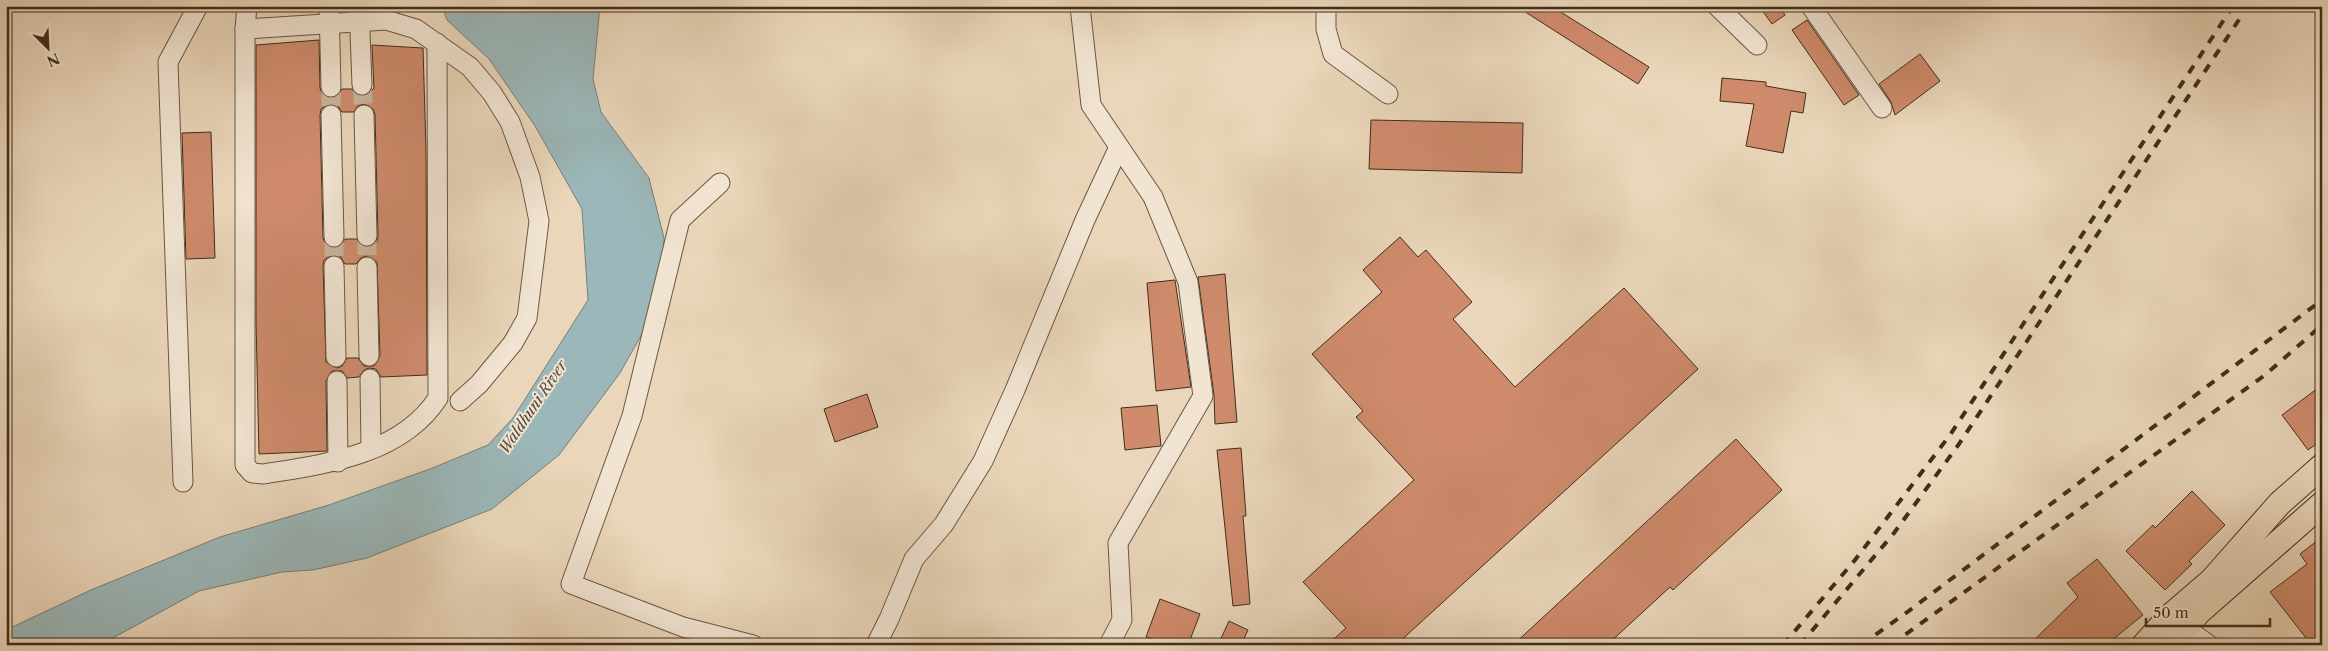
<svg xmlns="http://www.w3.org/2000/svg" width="2328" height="651" font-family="'Libre Caslon Text',serif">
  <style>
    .water { fill: #9bb7b9; stroke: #778079 }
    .building { fill: #cf8b6c; stroke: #402e1a; fill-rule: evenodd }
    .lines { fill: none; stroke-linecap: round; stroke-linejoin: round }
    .minor-tunnel { stroke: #c8b49a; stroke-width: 19; stroke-dasharray: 19 9; stroke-linecap: butt }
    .minor-casing { stroke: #6a5842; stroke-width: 21 }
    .major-casing { stroke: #402e1a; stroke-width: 26 }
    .minor { stroke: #f1e4d2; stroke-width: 19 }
    .major { stroke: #ead6ba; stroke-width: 24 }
    .rail { stroke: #402e1a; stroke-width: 4; stroke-dasharray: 9 9; stroke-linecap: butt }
    .labels { text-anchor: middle; stroke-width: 4; stroke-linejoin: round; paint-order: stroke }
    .water-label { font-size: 15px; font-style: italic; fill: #52493a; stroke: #f1e4d2 }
  </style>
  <rect width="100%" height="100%" fill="#ead6ba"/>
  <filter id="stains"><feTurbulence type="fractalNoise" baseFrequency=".004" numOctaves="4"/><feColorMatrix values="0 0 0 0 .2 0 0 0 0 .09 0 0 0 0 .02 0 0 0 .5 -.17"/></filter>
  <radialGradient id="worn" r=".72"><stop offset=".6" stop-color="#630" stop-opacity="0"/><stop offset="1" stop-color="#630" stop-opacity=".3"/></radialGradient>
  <polygon class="water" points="442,6 600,6 593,79 601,112 649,178 664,238 661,300 620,373 559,455 492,509 367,558 313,570 282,572 199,591 100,645 6,645 6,630 91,590 220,537 329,505 430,469 488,445 513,418 588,300 582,209 535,126 489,59 447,20"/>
  <g class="building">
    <polygon points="1516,6 1551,6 1649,67 1638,84"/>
    <polygon points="1759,6 1779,6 1785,15 1772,24"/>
    <polygon points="1807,20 1859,95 1844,105 1792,30"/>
    <path d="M319,40L320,88L322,93L331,98L337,96L342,89H352L356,95L362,96L368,94L374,88L372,45L423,48L426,151L427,375L381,377L376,369L369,368L364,370L359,377L347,378L342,371H332L326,381L327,451L259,454L256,322V45ZM330,104L337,105L342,112H354L358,106L364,104L373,109L375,114L378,236L377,242L368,247L361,246L357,239H345L340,246L334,248L325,243L323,238L320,115L321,109ZM333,255L340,256L345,264H356L361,258L366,256L377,262L380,356L374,366H364L358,358H347L342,366L337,368L326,362L323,266L324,260Z"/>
    <polygon points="1920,54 1940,81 1895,115 1891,102 1879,84"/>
    <polygon points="1722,78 1766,82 1766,86 1806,93 1803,113 1791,111 1783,153 1746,146 1754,104 1720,101"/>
    <polygon points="1371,120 1523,123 1522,173 1369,169"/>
    <polygon points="211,132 215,258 186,259 182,133"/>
    <polygon points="1400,237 1418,257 1426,250 1472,302 1453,319 1515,387 1624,288 1698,369 1396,645 1327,645 1346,628 1303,582 1414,480 1356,417 1363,411 1312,354 1382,292 1363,270"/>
    <polygon points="1225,274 1237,422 1215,424 1214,395 1198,277"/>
    <polygon points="1175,280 1191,387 1156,391 1147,283"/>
    <polygon points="2322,385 2322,440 2308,450 2282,415"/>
    <polygon points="867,394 878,427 835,442 824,409"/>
    <polygon points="1157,405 1161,446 1125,450 1121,408"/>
    <polygon points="1736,439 1782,490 1673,590 1670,587 1607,645 1513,645"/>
    <polygon points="1241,448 1246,516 1243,516 1250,604 1233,606 1217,450"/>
    <polygon points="2192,491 2225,525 2189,561 2192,564 2165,590 2126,551 2153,525 2155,528"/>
    <polygon points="2322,537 2322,633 2310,643 2270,592 2307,564 2300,554"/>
    <polygon points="2097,559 2143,615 2106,645 2029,645 2078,597 2067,583"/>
    <polygon points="1160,599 1200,614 1188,645 1169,645 1146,637"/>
    <polygon points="1229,621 1248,630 1241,645 1218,645"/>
  </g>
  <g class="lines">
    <g class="minor-tunnel">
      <polyline points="362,85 364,115"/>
      <polyline points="331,87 331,115"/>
      <polyline points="367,236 367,267"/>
      <polyline points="334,237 334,266"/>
    </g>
    <defs>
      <g id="minor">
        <path d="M247,6L245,29V465L252,473L264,474C325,464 401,455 438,398L437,43"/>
        <polyline points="329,6 331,87"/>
        <polyline points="359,6 362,85"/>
        <polyline points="1080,6 1091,105 1153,197 1188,282 1203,396 1118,543 1122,620 1109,645"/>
        <polyline points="1326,6 1326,29 1333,54 1388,94"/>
        <polyline points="1717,6 1757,45"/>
        <polyline points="1811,6 1882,108"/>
        <polyline points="245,29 386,20 416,29 470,67 492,93 510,122 530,177 539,221 527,318 513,343 479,384 460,401"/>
        <polyline points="331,115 334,237"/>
        <polyline points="364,115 367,236"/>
        <polyline points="720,183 680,220 632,416 571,584 683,627 753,645"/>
        <polyline points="334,266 336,357"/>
        <polyline points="367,267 369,356"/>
        <polyline points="370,379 371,448"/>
        <polyline points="337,381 338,462"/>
        <polyline points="183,482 168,62 198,6"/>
        <polyline points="2175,621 2209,645"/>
        <polyline points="876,645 889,619 914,559 944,524 983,461 1015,390 1085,220 1119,147"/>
      </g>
      <g id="major">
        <polyline points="2144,645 2169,617 2212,580 2280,503 2322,466"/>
        <polyline points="2170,645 2199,612 2322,504"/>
      </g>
    </defs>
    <use href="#minor" class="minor-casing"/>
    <use href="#major" class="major-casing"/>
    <use href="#minor" class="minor"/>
    <use href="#major" class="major"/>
    <g class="rail">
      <polyline points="1783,645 1855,560 1950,435 2233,6"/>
      <polyline points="1800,645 1894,533 1959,444 2248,6"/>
      <polyline points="1861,645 1906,613 2322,300"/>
      <polyline points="1891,645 2265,375 2322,325"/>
    </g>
  </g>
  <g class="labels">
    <g class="water-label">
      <text transform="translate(533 407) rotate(-56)" y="5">Waldhuni River</text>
    </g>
  </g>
  <rect width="2328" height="651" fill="none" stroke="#ead6ba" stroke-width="25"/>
  <rect x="8" y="8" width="2313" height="636" fill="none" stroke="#402e1a" stroke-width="2.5"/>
  <rect x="12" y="12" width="2303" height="626" fill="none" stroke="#402e1a"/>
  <g transform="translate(48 48) rotate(156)" stroke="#f1e4d2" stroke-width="4" paint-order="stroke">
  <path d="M0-4L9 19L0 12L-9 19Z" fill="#402e1a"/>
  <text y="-8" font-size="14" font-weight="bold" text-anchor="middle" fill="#402e1a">N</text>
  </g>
  <path d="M2146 618v8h124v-8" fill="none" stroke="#402e1a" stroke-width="2.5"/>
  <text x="2153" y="618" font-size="15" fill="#402e1a" stroke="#f1e4d2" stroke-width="4" paint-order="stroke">50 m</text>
  <rect width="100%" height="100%" filter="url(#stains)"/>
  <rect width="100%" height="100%" fill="url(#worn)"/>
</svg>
